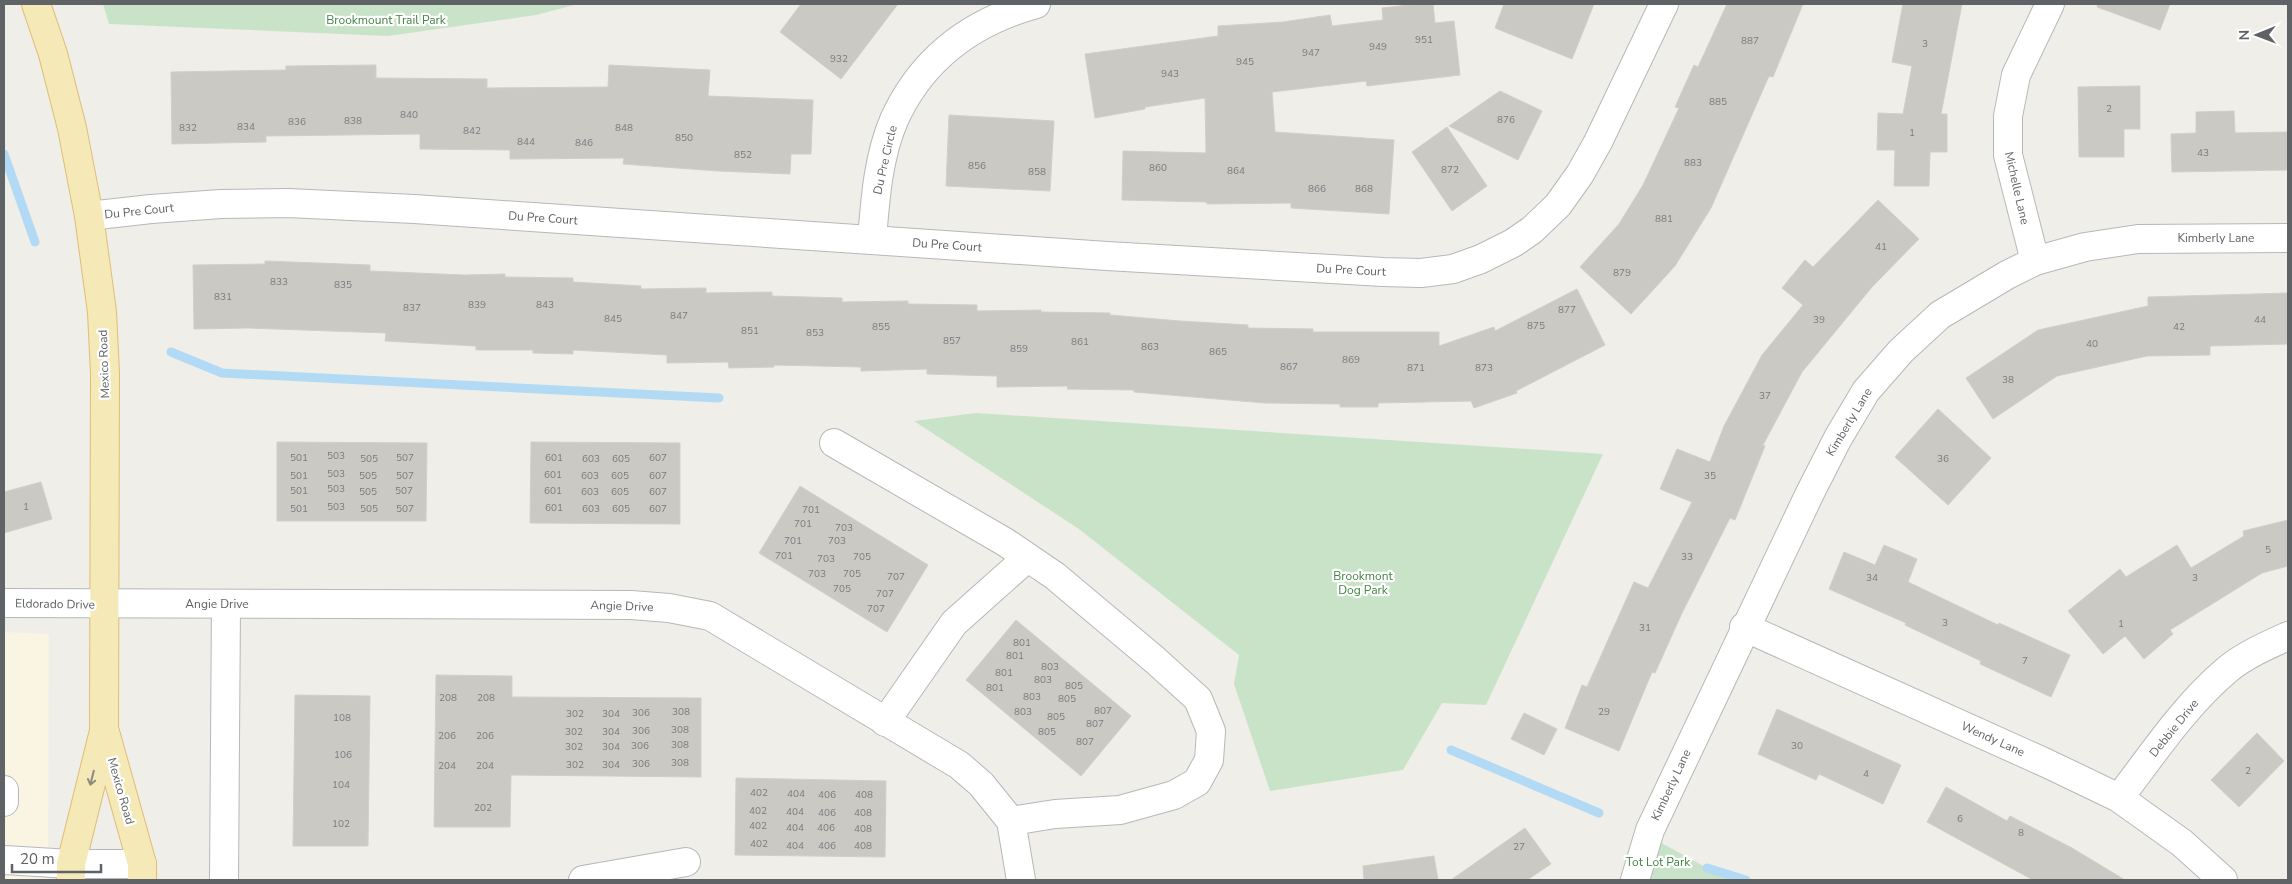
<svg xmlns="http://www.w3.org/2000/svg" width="2292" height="884" font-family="'Nunito Sans',sans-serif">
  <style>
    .commercial { fill: #faf4e3 }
    .green { fill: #c9e3c8 }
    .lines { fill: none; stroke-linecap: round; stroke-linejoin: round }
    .stream { stroke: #b3daf4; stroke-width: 9 }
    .building { fill: #cbc9c4; stroke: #d3cfc7 }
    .minor-casing { stroke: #b5b8bb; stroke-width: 30 }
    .major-casing { stroke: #e0bd71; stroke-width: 30 }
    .minor { stroke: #fff; stroke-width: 28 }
    .major { stroke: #f5e9b8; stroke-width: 28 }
    .oneway { stroke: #8c8b7f }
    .labels { text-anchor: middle; stroke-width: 4.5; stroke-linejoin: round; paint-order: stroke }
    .number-label { font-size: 10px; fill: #7a7c7e }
    .park-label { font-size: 12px; fill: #428343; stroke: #fff }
    .street-label { font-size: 12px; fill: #5f6366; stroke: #fff }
  </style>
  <rect width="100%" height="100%" fill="#efeee8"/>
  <polygon class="commercial" points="4,632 49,634 48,880 4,880"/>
  <g class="green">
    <polygon points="103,4 578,4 536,15 388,36 109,24"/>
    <polygon points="976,413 1603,454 1486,705 1442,703 1403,770 1270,791 1234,684 1239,655 1079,529 914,421"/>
    <polygon points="1647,835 1707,868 1746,880 1635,880"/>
  </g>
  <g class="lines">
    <g class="stream">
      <polyline points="4,154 35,242"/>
      <polyline points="171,352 222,373 719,398"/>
      <polyline points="1451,750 1599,813"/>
      <polyline points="1707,868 1746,880"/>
    </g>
  </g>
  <g class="building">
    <polygon points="801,4 898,4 841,79 780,32"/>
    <polygon points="1418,4 1433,4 1435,23 1454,21 1460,75 1367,86 1366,81 1272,92 1275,132 1394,140 1389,214 1291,208 1291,203 1207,204 1207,202 1122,200 1123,151 1206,153 1205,98 1145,107 1145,109 1095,118 1085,54 1218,36 1218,26 1283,22 1330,15 1332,26 1383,20 1382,8"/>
    <polygon points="1504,4 1594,4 1572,59 1495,28"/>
    <polygon points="1727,4 1803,4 1773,77 1769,76 1711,208 1675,266 1631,314 1580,267 1619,224 1643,185 1679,108 1675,107 1694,65 1698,67"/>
    <polygon points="1903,4 1962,4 1941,114 1947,114 1947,152 1930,152 1929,186 1894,186 1895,150 1877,150 1878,113 1903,114 1912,66 1892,62"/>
    <polygon points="2098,4 2170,4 2160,30 2097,7"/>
    <polygon points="376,65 376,78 487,79 487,88 608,87 609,65 710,70 708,96 813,100 811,154 791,154 790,174 718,171 623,164 624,158 510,159 510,150 420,149 420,134 266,136 266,142 172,144 171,72 286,70 286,66"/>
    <polygon points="2140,86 2140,129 2124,129 2124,157 2079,157 2078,87"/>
    <polygon points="1500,91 1542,111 1518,160 1449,126"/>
    <polygon points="2234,111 2235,133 2288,132 2288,170 2172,172 2171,134 2196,133 2196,112"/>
    <polygon points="949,115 1054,121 1050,191 946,186"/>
    <polygon points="1447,127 1487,186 1452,211 1412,152"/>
    <polygon points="1878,200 1919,239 1872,287 1802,372 1763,445 1765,446 1735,520 1730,518 1682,613 1655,673 1652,672 1619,751 1565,728 1582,685 1587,687 1634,582 1648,588 1692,502 1660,489 1677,449 1710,462 1724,426 1762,355 1803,305 1782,288 1805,260 1813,267"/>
    <polygon points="265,261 370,265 370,271 464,275 505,274 505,277 573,278 573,282 641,286 641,289 706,288 706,293 772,292 772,296 842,298 842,302 908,301 908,304 977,305 977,311 1041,310 1041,312 1110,313 1110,315 1180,321 1248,325 1248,328 1313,329 1313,332 1439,332 1439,346 1494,327 1495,331 1577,289 1605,345 1516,391 1517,393 1474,408 1471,401 1378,403 1378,407 1340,407 1340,404 1265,403 1134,392 1134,390 1067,389 1068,386 997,387 997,376 927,374 927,369 861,371 861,367 774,365 774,367 729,368 728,362 667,363 667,355 573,350 573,354 533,353 533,350 476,350 476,346 385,341 386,333 248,328 194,329 193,265 265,264"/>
    <polygon points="2288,293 2288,344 2210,346 2210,355 2147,356 2057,376 1993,419 1966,378 2038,330 2148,306 2148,297"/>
    <polygon points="1938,409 1991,458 1948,505 1895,457"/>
    <polygon points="277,442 427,443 426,521 277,521"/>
    <polygon points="531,442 680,443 680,524 530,523"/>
    <polygon points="41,482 52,519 4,533 4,492"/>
    <polygon points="800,486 928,565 887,632 759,553"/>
    <polygon points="2288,520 2288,566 2262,573 2170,630 2173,634 2144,659 2125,636 2103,654 2068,611 2120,569 2126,577 2177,545 2191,568 2244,536 2243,531"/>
    <polygon points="1884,545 1917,559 1908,582 1998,625 1999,623 2070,655 2051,697 1980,664 1981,661 1905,625 1906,623 1829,589 1844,552 1875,565"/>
    <polygon points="1016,620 1131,716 1081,776 966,680"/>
    <polygon points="436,675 512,676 512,697 701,698 701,777 511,775 510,827 434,827"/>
    <polygon points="295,695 370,696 368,846 293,846"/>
    <polygon points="1777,709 1901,765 1883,804 1819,774 1816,780 1758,754"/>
    <polygon points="1524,713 1557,729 1544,755 1511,739"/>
    <polygon points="2257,733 2284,761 2239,807 2211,780"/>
    <polygon points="736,778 886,781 885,857 735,855"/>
    <polygon points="1946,787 2007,821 2010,816 2072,848 2125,880 2033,880 1927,822"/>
    <polygon points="1525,828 1551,864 1527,880 1451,880"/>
    <polygon points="1434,856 1438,880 1364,880 1363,866"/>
  </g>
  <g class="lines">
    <defs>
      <g id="minor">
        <polyline points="89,216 151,209 221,204 288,203 414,209 1107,256 1383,272 1421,273 1453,269 1481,259 1513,243 1532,230 1558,205 1580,174 1598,142 1664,4"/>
        <path d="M872,240C875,201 878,157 894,120C922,58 971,22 1036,4"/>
        <polyline points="2035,261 2008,155 2008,116 2016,75 2050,4"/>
        <polyline points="834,443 1005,542 1055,576 1155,660 1198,699 1211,731 1209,760 1197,782 1174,795 1120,810 1055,814 1011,821"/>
        <polyline points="4,603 631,605 669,608 710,616 959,765 981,784 1011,821 1021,880"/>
        <polyline points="1744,627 2046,763 2119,798 2182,843 2223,880"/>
        <polyline points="885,722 954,623 1027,558"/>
        <polyline points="4,790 4,802"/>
        <path d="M2119,798C2153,754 2184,706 2228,669C2245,655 2268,645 2288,636"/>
        <polyline points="4,860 71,864 142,864"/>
        <polyline points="224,880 226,604"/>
        <polyline points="583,880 686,862"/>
        <polyline points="1635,880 1650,830 1810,493 1838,438 1866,391 1901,351 1940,315 2007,275 2035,261 2085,247 2138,239 2288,238"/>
      </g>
      <g id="major">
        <polyline points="36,4 53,54 72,128 89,216 102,312 105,373 104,731 71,864 71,880"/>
        <polyline points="105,732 142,864 142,880"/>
      </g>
    </defs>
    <use href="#minor" class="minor-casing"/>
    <use href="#major" class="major-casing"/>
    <use href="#minor" class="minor"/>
    <use href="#major" class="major"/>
  </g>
  <defs><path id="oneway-shaft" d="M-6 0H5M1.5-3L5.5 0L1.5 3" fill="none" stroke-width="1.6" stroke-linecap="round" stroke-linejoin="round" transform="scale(1.25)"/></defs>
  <use class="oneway" href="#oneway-shaft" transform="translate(92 778) rotate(104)"/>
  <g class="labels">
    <g class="number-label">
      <text x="1424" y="43">951</text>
      <text x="1750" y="44">887</text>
      <text x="1925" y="47">3</text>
      <text x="1378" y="50">949</text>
      <text x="1311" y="56">947</text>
      <text x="839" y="62">932</text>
      <text x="1245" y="65">945</text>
      <text x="1170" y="77">943</text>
      <text x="1718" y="105">885</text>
      <text x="2109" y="112">2</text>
      <text x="409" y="118">840</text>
      <text x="1506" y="123">876</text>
      <text x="353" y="124">838</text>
      <text x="297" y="125">836</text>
      <text x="246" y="130">834</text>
      <text x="188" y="131">832</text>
      <text x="624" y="131">848</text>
      <text x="472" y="134">842</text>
      <text x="1912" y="136">1</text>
      <text x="684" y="141">850</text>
      <text x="526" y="145">844</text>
      <text x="584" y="146">846</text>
      <text x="2203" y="156">43</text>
      <text x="743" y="158">852</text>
      <text x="1693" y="166">883</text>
      <text x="977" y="169">856</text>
      <text x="1158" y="171">860</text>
      <text x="1450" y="173">872</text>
      <text x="1236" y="174">864</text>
      <text x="1037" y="175">858</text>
      <text x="1317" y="192">866</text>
      <text x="1364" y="192">868</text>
      <text x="1664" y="222">881</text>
      <text x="1881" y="250">41</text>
      <text x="1622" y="276">879</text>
      <text x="279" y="285">833</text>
      <text x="343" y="288">835</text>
      <text x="223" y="300">831</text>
      <text x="477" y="308">839</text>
      <text x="545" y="308">843</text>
      <text x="412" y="311">837</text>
      <text x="1567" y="313">877</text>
      <text x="679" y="319">847</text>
      <text x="613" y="322">845</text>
      <text x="1819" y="323">39</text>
      <text x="2260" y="323">44</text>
      <text x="1536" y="329">875</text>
      <text x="881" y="330">855</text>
      <text x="2179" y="330">42</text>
      <text x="750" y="334">851</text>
      <text x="815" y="336">853</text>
      <text x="952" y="344">857</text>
      <text x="1080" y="345">861</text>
      <text x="2092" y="347">40</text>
      <text x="1150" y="350">863</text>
      <text x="1019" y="352">859</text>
      <text x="1218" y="355">865</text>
      <text x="1351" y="363">869</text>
      <text x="1289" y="370">867</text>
      <text x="1416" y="371">871</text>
      <text x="1484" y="371">873</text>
      <text x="2008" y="383">38</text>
      <text x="1765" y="399">37</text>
      <text x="336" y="459">503</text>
      <text x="299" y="461">501</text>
      <text x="405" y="461">507</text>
      <text x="554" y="461">601</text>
      <text x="658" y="461">607</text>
      <text x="369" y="462">505</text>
      <text x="591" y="462">603</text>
      <text x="621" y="462">605</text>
      <text x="1943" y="462">36</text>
      <text x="336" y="477">503</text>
      <text x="553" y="478">601</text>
      <text x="299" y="479">501</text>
      <text x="368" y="479">505</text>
      <text x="405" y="479">507</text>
      <text x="590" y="479">603</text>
      <text x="620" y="479">605</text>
      <text x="658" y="479">607</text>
      <text x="1710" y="479">35</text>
      <text x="336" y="492">503</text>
      <text x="299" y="494">501</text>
      <text x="404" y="494">507</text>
      <text x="553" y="494">601</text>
      <text x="368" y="495">505</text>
      <text x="590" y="495">603</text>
      <text x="620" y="495">605</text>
      <text x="658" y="495">607</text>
      <text x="26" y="510">1</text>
      <text x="336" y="510">503</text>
      <text x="554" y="511">601</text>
      <text x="299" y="512">501</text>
      <text x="369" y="512">505</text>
      <text x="405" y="512">507</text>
      <text x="591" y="512">603</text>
      <text x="621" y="512">605</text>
      <text x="658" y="512">607</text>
      <text x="811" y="513">701</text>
      <text x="803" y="527">701</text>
      <text x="844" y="531">703</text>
      <text x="793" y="544">701</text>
      <text x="837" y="544">703</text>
      <text x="2268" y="553">5</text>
      <text x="784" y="559">701</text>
      <text x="862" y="560">705</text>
      <text x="1687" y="560">33</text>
      <text x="826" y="562">703</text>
      <text x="817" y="577">703</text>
      <text x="852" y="577">705</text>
      <text x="896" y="580">707</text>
      <text x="1872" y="581">34</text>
      <text x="2195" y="581">3</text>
      <text x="842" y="592">705</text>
      <text x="885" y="597">707</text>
      <text x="876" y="612">707</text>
      <text x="1945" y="626">3</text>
      <text x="2121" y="627">1</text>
      <text x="1645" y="631">31</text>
      <text x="1022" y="646">801</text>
      <text x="1015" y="659">801</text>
      <text x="2025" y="664">7</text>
      <text x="1050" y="670">803</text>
      <text x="1004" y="676">801</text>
      <text x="1043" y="683">803</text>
      <text x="1074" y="689">805</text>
      <text x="995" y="691">801</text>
      <text x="1032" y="700">803</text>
      <text x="448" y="701">208</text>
      <text x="486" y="701">208</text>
      <text x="1067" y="702">805</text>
      <text x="1103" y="714">807</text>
      <text x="681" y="715">308</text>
      <text x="1023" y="715">803</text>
      <text x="1604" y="715">29</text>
      <text x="641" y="716">306</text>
      <text x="575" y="717">302</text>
      <text x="611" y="717">304</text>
      <text x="1056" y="720">805</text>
      <text x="342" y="721">108</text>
      <text x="1095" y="727">807</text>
      <text x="680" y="733">308</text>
      <text x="641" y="734">306</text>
      <text x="574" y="735">302</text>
      <text x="611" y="735">304</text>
      <text x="1047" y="735">805</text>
      <text x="447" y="739">206</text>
      <text x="485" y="739">206</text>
      <text x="1085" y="745">807</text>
      <text x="680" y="748">308</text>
      <text x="640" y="749">306</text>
      <text x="1797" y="749">30</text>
      <text x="574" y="750">302</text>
      <text x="611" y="750">304</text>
      <text x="343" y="758">106</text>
      <text x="680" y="766">308</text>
      <text x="641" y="767">306</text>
      <text x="575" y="768">302</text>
      <text x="611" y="768">304</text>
      <text x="447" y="769">204</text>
      <text x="485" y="769">204</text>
      <text x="2248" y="774">2</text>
      <text x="1866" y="777">4</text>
      <text x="341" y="788">104</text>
      <text x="759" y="796">402</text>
      <text x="796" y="797">404</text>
      <text x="827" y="798">406</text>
      <text x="864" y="798">408</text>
      <text x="483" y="811">202</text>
      <text x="758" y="814">402</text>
      <text x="795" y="815">404</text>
      <text x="827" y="816">406</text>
      <text x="863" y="816">408</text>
      <text x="1960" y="822">6</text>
      <text x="341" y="827">102</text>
      <text x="758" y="829">402</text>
      <text x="795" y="831">404</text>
      <text x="826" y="831">406</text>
      <text x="863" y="832">408</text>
      <text x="2021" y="836">8</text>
      <text x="759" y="847">402</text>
      <text x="795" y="849">404</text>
      <text x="827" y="849">406</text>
      <text x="863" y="849">408</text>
      <text x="1519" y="850">27</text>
    </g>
    <g class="park-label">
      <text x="386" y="24">Brookmount Trail Park</text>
      <text x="1363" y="580">Brookmont<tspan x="1363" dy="14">Dog Park</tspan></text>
      <text x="1658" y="866">Tot Lot Park</text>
    </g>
    <g class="street-label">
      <text transform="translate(885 160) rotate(-77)" y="4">Du Pre Circle</text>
      <text transform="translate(2017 188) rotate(77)" y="4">Michelle Lane</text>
      <text transform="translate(139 211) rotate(-6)" y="4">Du Pre Court</text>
      <text transform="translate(543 218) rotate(4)" y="4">Du Pre Court</text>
      <text x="2216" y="242">Kimberly Lane</text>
      <text transform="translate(947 245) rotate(4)" y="4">Du Pre Court</text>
      <text transform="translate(1351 270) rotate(3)" y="4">Du Pre Court</text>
      <text transform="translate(104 364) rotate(-92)" y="4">Mexico Road</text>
      <text transform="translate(1849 422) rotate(-59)" y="4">Kimberly Lane</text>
      <text transform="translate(55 604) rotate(1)" y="4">Eldorado Drive</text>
      <text x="217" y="608">Angie Drive</text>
      <text transform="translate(622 606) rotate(2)" y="4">Angie Drive</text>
      <text transform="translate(2174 728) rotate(-51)" y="4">Debbie Drive</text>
      <text transform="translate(1993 739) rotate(24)" y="4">Wendy Lane</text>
      <text transform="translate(1671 785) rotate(-65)" y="4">Kimberly Lane</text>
      <text transform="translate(121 791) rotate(74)" y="4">Mexico Road</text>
    </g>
  </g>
  <rect width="2292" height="884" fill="none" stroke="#5f6366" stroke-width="10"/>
  <g transform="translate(2257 35) rotate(269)" stroke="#ffffff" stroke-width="4" paint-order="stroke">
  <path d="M0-4L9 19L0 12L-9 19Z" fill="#5f6366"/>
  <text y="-8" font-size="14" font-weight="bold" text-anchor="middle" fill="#5f6366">N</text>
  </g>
  <path d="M12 864v8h89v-8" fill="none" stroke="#5f6366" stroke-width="2.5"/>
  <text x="20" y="864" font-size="15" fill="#5f6366" stroke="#ffffff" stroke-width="4" paint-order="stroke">20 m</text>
</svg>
